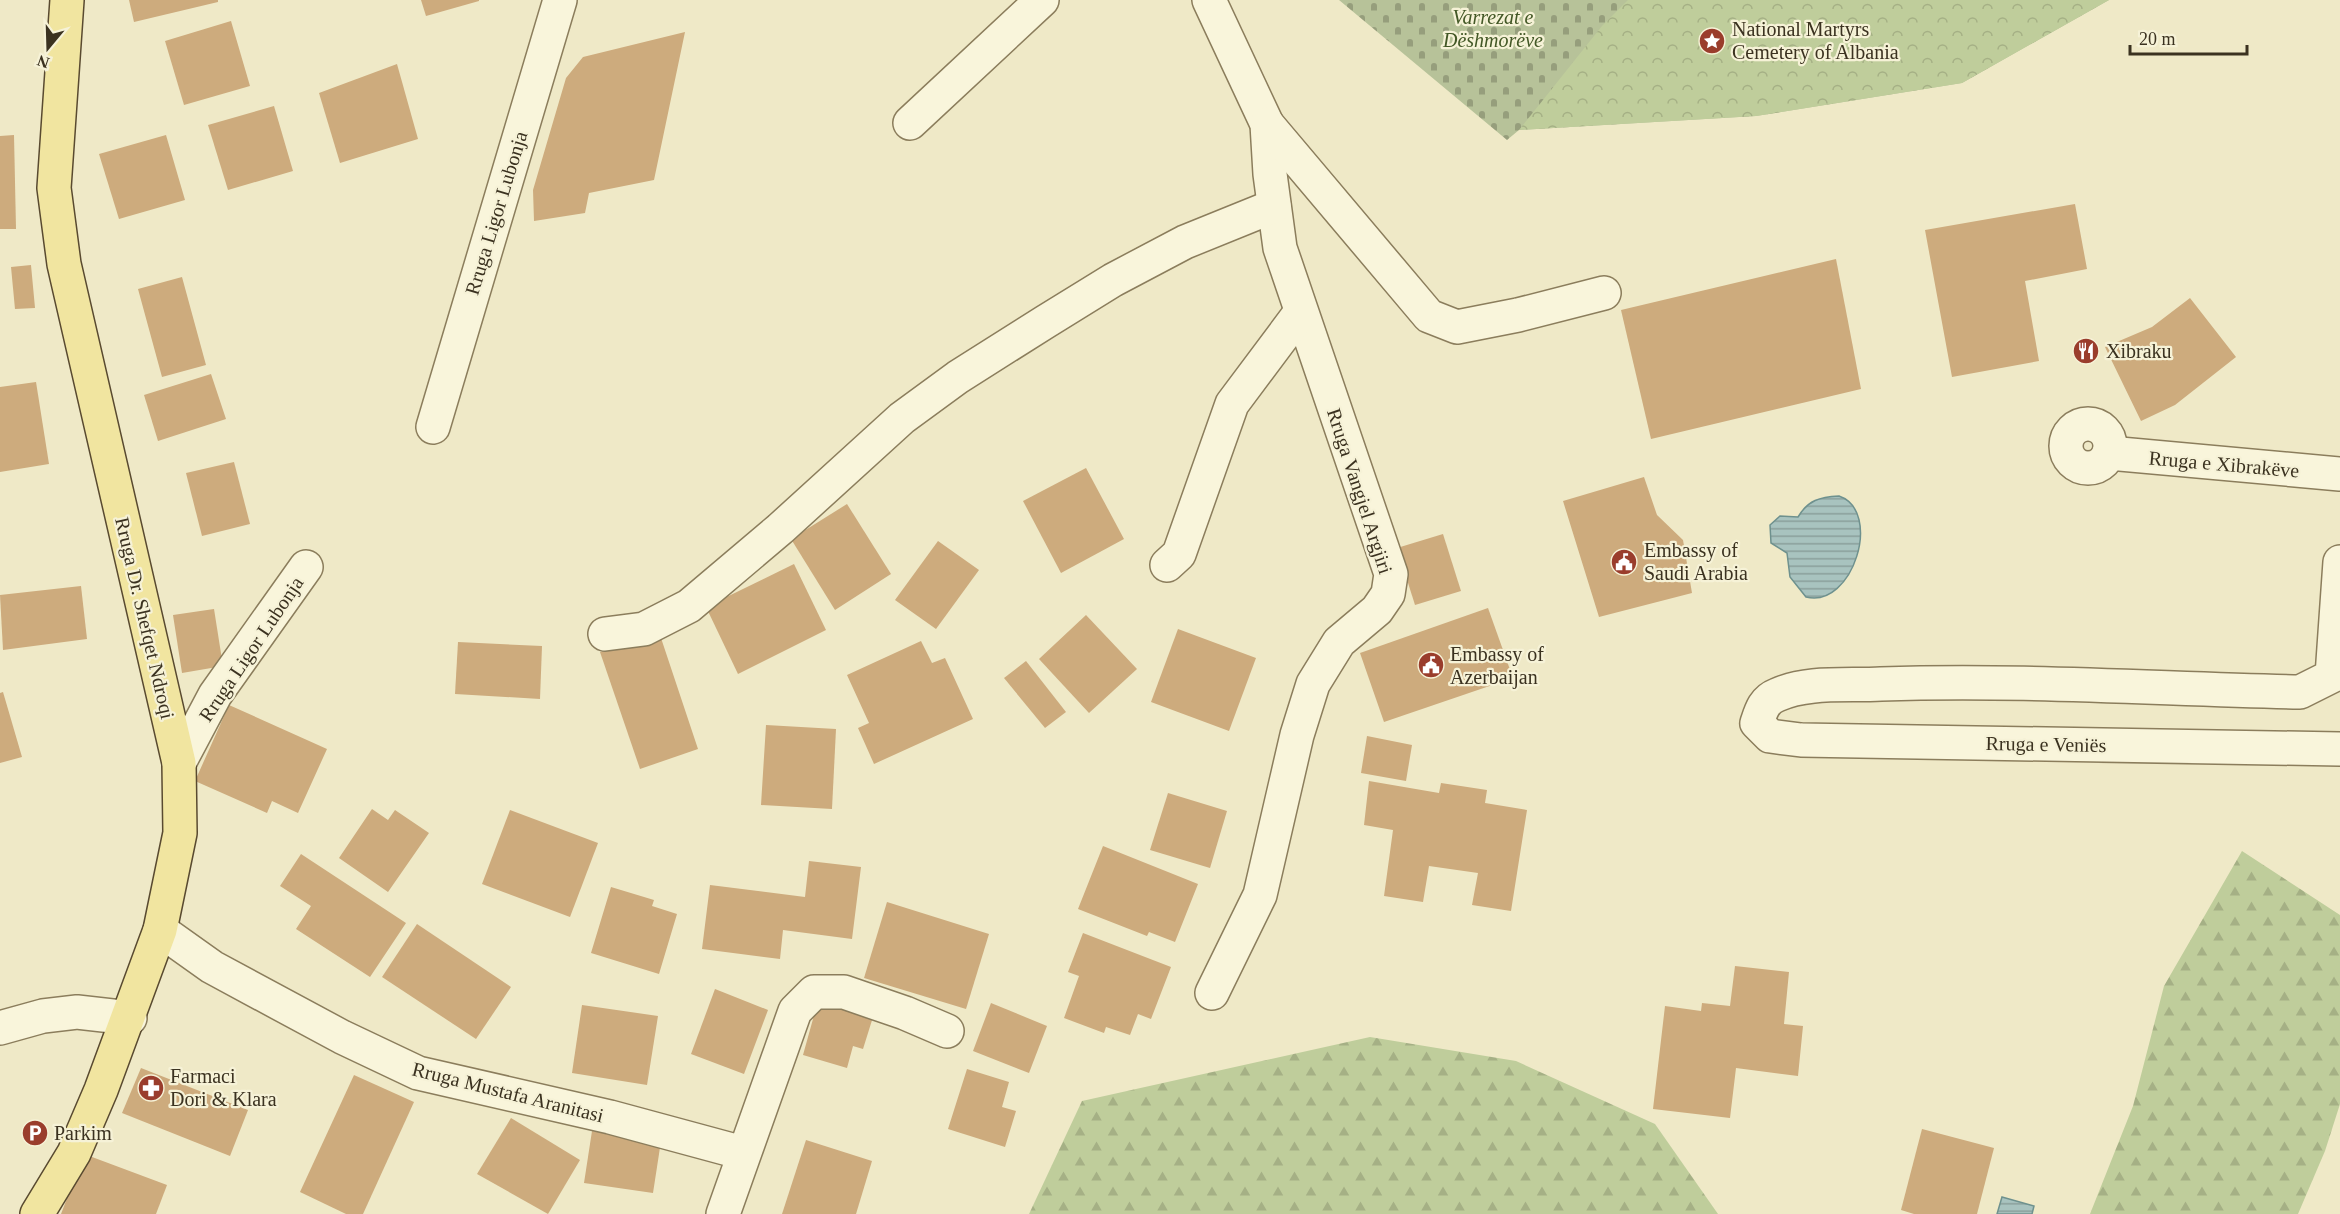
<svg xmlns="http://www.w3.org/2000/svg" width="2340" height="1214" font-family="Georgia,serif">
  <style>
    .forest { fill: url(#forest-firs) }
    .cemetery { fill: url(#cemetery-stones) }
    .park { fill: url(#park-crowns) }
    .water { fill: url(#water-rules); stroke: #6e918e; stroke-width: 1.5 }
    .building { fill: #cdab7d }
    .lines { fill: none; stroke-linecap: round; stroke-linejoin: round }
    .minor-casing { stroke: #8b7d5c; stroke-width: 36 }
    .major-casing { stroke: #594a30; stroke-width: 36 }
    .minor { stroke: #f9f5db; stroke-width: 33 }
    .major { stroke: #f1e5a0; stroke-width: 33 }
    .labels { text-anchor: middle; stroke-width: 4.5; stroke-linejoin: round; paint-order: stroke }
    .park-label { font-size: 20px; font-style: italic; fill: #435826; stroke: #f6f2d7 }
    .poi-label { font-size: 20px; fill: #3b3220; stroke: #f6f2d7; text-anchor: start }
    .street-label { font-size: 20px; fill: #3b3220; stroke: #f6f2d7 }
  </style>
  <defs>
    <pattern id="forest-firs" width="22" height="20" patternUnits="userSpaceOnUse" patternTransform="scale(1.5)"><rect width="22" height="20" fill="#bfcd9b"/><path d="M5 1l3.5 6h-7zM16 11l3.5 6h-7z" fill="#a5b085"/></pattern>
    <pattern id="cemetery-stones" width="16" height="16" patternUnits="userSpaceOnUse" patternTransform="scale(1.5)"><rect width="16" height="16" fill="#b7c299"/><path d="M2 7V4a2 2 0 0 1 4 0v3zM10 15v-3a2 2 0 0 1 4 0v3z" fill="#969e7c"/></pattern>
    <pattern id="park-crowns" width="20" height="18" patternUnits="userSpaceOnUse" patternTransform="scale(1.5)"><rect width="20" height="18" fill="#bfcd9b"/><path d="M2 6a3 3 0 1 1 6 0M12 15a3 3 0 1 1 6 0" fill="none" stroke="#a5b085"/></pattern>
    <pattern id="water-rules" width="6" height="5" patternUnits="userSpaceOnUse" patternTransform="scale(1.5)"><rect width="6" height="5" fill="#a8c3bf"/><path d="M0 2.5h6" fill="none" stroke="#8a9f9b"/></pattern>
  </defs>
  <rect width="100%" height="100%" fill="#efe9c7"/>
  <g class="forest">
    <polygon points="2242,851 2340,915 2340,1104 2325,1151 2298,1214 2090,1214 2133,1106 2164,986"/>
    <polygon points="1370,1037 1516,1061 1655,1124 1718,1214 1029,1214 1082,1101"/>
  </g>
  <polygon class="cemetery" points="1339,0 2109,0 1962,83 1756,116 1519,130 1507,140"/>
  <polygon class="park" points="1628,0 2109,0 1962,83 1756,116 1519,130 1602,26"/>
  <g class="water">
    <path d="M1839,496C1883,511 1853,609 1806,597L1790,577L1787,553L1771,543L1770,525L1780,516L1798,517C1808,500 1820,497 1839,496Z"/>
    <polygon points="2002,1197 2034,1206 2032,1214 1997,1214"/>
  </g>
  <g class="building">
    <polygon points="129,0 218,0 218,2 134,22"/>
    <polygon points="421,0 479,0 479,1 426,16"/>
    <polygon points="231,21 250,86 184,105 165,41"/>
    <polygon points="685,32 654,180 589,193 585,213 534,221 533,190 566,78 583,57"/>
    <polygon points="397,64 418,139 340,163 319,93"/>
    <polygon points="274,106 293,171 228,190 208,125"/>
    <polygon points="14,135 16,229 0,229 0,136"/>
    <polygon points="166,135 185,200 119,219 99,154"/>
    <polygon points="2075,204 2087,269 2025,281 2039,361 1952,377 1925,230"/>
    <polygon points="1836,259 1861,389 1651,439 1621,310"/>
    <polygon points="31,265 35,308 15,309 11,267"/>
    <polygon points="182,277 206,365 162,377 138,289"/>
    <polygon points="2190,298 2236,357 2175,405 2141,421 2105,347 2152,327"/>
    <polygon points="211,374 226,419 158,441 144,395"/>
    <polygon points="36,382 49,464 0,472 0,387"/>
    <polygon points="234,462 250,524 202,536 186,473"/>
    <polygon points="1086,468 1124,539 1061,573 1023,501"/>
    <polygon points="1644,477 1657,515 1683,540 1692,593 1599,617 1563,501"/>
    <polygon points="847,504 891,574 835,610 791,539"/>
    <polygon points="1443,534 1461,591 1415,605 1397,548"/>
    <polygon points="938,541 979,570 936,629 895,600"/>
    <polygon points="794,564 826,630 738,674 706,607"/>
    <polygon points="81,586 87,639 3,650 0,595"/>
    <polygon points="1488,608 1513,678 1384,722 1360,653"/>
    <polygon points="214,609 223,666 182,673 173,615"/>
    <polygon points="1086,615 1137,669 1089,713 1039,659"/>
    <polygon points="1178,629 1256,658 1229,731 1151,702"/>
    <polygon points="659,632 698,749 640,769 600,652"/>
    <polygon points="921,641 932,663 945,658 973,719 874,764 858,728 869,723 847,675"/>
    <polygon points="458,642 542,646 540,699 455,694"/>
    <polygon points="1026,661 1066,712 1045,728 1004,678"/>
    <polygon points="3,692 22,757 0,763 0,693"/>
    <polygon points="229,705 327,749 298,813 272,801 267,813 195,781"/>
    <polygon points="766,725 836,729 832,809 761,805"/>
    <polygon points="1367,736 1412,745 1406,781 1361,773"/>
    <polygon points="1369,781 1439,793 1441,783 1487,790 1485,803 1527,810 1511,911 1472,905 1478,873 1429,866 1423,902 1384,896 1393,830 1364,825"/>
    <polygon points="1168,793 1227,811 1210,868 1150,850"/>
    <polygon points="372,809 388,820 395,810 429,833 388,892 339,858"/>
    <polygon points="510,810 598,843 570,917 482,884"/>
    <polygon points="1103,846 1198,884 1175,942 1149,932 1147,936 1078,909"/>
    <polygon points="301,854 406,923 370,977 296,929 311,906 280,886"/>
    <polygon points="809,861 861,867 852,939 783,930 780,959 702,949 710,885 805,897"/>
    <polygon points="611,887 654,900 652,906 677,914 659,974 591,953"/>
    <polygon points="887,902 989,934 966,1009 864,978"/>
    <polygon points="417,924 511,987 476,1039 382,977"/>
    <polygon points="1083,933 1171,967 1151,1019 1138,1014 1130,1035 1106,1027 1104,1033 1064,1018 1079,976 1068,972"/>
    <polygon points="1735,966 1789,972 1784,1024 1803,1026 1798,1076 1736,1068 1730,1118 1653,1109 1665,1006 1701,1011 1702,1003 1730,1006"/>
    <polygon points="715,989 768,1010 744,1074 691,1054"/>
    <polygon points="818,1001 873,1017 863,1049 853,1046 847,1068 803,1055"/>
    <polygon points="991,1003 1047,1026 1029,1073 973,1051"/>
    <polygon points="582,1005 658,1016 647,1085 572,1073"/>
    <polygon points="141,1068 248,1110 230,1156 122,1113"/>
    <polygon points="967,1069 1009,1082 1002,1107 1016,1111 1005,1147 948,1129"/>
    <polygon points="354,1075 414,1102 363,1214 346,1214 300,1192"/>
    <polygon points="511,1118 580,1160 548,1214 477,1174"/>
    <polygon points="1922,1129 1994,1148 1977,1214 1914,1214 1901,1210"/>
    <polygon points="592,1131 661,1141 653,1193 584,1183"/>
    <polygon points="806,1140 872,1161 856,1214 782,1214"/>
    <polygon points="84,1154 167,1185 156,1214 61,1214"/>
  </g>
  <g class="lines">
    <defs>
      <g id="minor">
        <polyline points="1209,0 1267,124 1270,174 1280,248 1391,574 1388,594 1377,610 1339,642 1313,684 1297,735 1260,895 1212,993"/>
        <polyline points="910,123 1042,0"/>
        <polyline points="1267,124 1429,316 1457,327 1518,315 1604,293"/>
        <circle cx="2088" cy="446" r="22"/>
        <polyline points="433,427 560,0"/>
        <polyline points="2109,453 2340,474"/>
        <path d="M2340,562L2332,676L2300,692C2161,689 2020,679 1881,684C1848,686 1807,681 1777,695C1764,700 1761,711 1757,723L1770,736L1801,740L2340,749"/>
        <polyline points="1167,565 1179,554 1232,404 1300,313"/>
        <polyline points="605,634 644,629 689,606 780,529 902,418 958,377 1045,322 1113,280 1185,242 1274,206"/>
        <polyline points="179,763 215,695 306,567"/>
        <polyline points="160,930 212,967 342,1037 418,1073 610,1117 743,1153"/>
        <polyline points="0,1028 43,1016 77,1012 130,1018"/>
        <polyline points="723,1214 795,1011 814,992 844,992 905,1013 947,1031"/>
      </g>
      <polyline id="major" points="37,1214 74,1153 101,1090 160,930 180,833 179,763 64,264 54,188 67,0"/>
    </defs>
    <use href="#minor" class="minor-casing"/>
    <use href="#major" class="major-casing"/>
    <use href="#minor" class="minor"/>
    <use href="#major" class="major"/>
  </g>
  <defs>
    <symbol id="sight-disc" viewBox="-11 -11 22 22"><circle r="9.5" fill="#9a3d2c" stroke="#f6f2d7"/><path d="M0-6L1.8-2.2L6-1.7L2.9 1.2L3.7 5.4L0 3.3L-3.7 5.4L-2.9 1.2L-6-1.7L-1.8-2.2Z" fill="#fff"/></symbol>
    <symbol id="restaurant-disc" viewBox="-11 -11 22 22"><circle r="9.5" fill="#9a3d2c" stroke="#f6f2d7"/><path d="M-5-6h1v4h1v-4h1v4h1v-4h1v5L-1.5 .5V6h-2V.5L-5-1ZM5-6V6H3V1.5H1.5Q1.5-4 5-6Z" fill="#fff"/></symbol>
    <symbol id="civic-disc" viewBox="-11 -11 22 22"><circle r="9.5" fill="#9a3d2c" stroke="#f6f2d7"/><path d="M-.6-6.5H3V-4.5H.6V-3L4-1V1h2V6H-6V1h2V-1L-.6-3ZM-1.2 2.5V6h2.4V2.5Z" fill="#fff"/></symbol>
    <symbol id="pharmacy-disc" viewBox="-11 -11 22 22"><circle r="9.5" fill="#9a3d2c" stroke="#f6f2d7"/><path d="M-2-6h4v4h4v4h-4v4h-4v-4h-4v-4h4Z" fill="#fff"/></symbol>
    <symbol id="parking-disc" viewBox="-11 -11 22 22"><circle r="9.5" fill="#9a3d2c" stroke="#f6f2d7"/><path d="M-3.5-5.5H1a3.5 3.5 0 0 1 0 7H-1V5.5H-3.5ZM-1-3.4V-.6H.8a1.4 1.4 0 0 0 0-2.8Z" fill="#fff"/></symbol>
  </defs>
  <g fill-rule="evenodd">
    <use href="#sight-disc" x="1697" y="26" width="30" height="30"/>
    <use href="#restaurant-disc" x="2071" y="336" width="30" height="30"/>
    <use href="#civic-disc" x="1609" y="547" width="30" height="30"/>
    <use href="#civic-disc" x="1416" y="650" width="30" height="30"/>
    <use href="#pharmacy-disc" x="136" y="1073" width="30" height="30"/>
    <use href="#parking-disc" x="20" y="1118" width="30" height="30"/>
  </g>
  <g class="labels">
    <g class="park-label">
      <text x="1493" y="24">Varrezat e<tspan x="1493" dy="23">Dëshmorëve</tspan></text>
    </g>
    <g class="poi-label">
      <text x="1732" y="36">National Martyrs<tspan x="1732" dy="23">Cemetery of Albania</tspan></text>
      <text x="2106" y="358">Xibraku</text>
      <text x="1644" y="557">Embassy of<tspan x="1644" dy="23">Saudi Arabia</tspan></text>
      <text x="1450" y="661">Embassy of<tspan x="1450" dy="23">Azerbaijan</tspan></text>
      <text x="170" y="1083">Farmaci<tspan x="170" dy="23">Dori &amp; Klara</tspan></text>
      <text x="54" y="1140">Parkim</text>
    </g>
    <g class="street-label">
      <text transform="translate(496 213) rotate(-73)" y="7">Rruga Ligor Lubonja</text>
      <text transform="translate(2224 464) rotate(5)" y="7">Rruga e Xibrakëve</text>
      <text transform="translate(1360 491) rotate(72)" y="7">Rruga Vangjel Argjiri</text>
      <text transform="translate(145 618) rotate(77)" y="7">Rruga Dr. Shefqet Ndroqi</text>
      <text transform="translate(251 649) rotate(-56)" y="7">Rruga Ligor Lubonja</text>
      <text transform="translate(2046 744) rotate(1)" y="7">Rruga e Veniës</text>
      <text transform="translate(508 1092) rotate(14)" y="7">Rruga Mustafa Aranitasi</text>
    </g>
  </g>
  <g transform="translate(48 48) rotate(199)" stroke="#f6f2d7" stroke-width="4.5" paint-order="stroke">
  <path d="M0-4.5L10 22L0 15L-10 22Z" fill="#3b3220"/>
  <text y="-9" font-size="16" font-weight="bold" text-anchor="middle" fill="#3b3220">N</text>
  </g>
  <path d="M2130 45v9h117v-9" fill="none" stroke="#3b3220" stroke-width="3"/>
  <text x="2139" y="45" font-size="18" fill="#3b3220" stroke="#f6f2d7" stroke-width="4.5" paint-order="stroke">20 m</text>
</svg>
